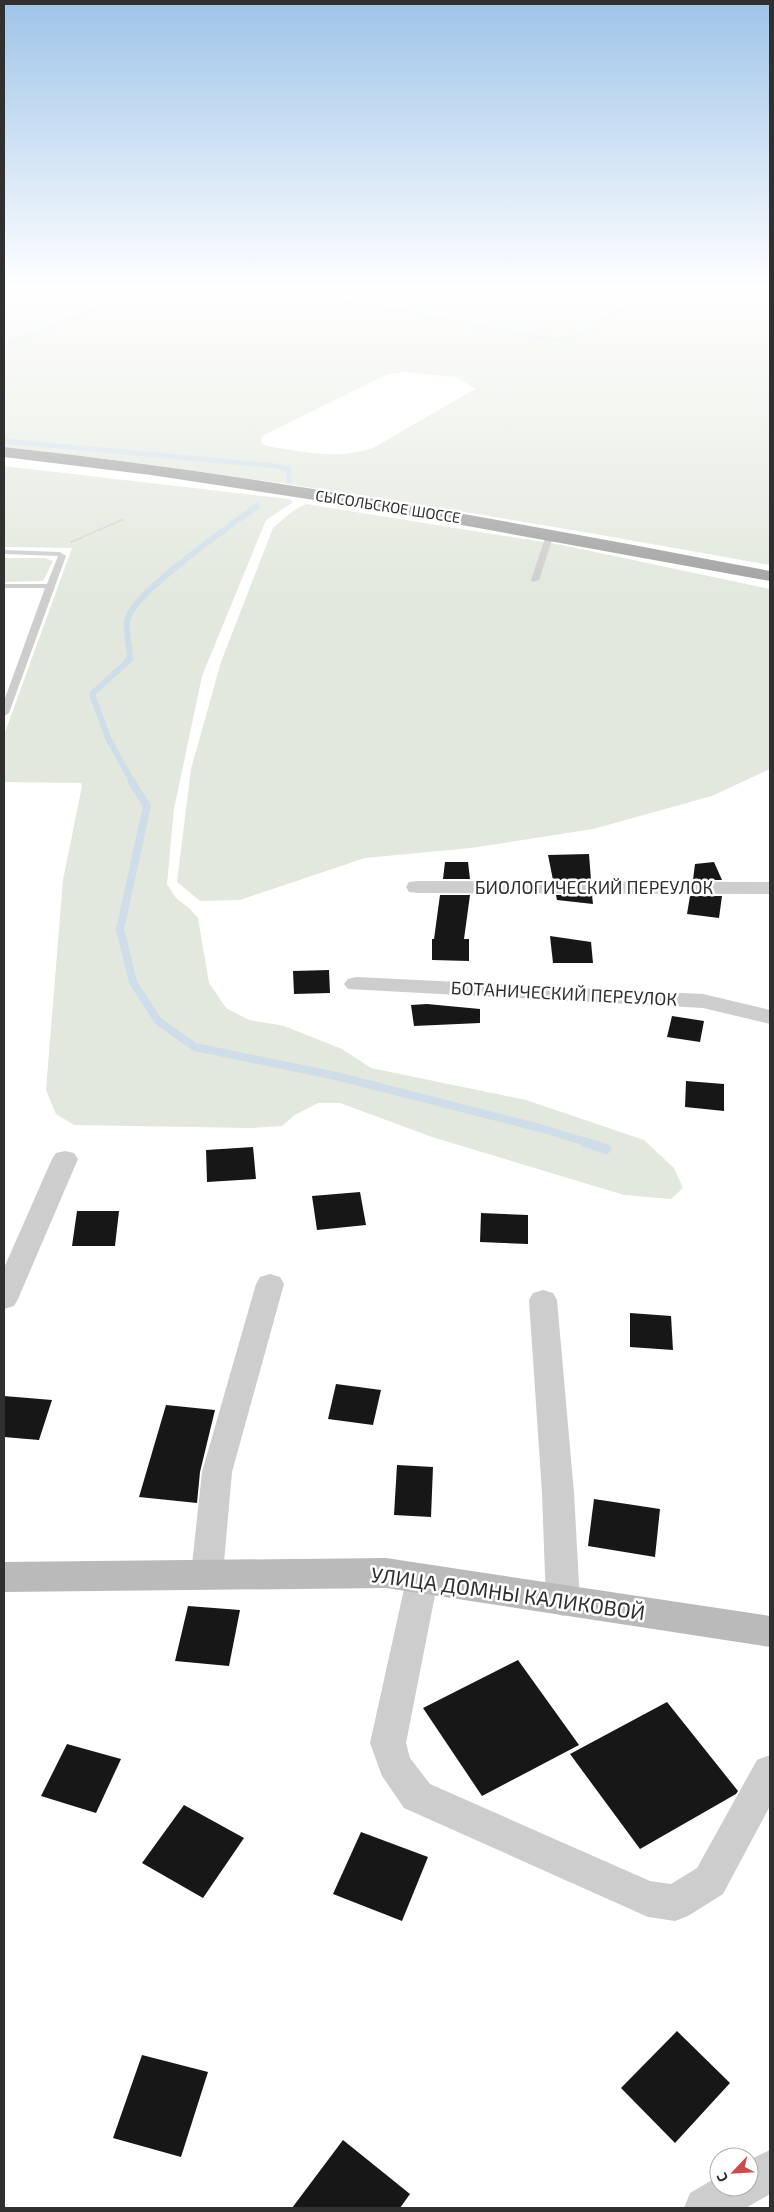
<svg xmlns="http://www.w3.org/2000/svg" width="774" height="2212" font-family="'Exo 2',sans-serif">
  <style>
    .green { fill: #e2e8dd; fill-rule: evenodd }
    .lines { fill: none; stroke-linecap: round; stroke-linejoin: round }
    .stream-far3 { stroke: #cfdde8; stroke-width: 5 }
    .stream-far2 { stroke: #cfdde8; stroke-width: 6 }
    .stream-far1 { stroke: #cfdde8; stroke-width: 8 }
    .stream { stroke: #cfdde8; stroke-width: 10 }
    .building { fill: #171717 }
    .path { stroke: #c7c7c7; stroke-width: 2; stroke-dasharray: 1 1; stroke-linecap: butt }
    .service { fill: #cdcdcd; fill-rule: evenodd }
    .minor { fill: #cdcdcd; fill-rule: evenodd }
    .secondary { fill: #bababa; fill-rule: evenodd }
    .trunk { fill: #a0a0a0; fill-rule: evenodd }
    .labels { text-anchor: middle; stroke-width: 5; stroke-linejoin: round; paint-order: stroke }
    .far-street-label { font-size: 15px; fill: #303030; stroke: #fff }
    .street-label { font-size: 18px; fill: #303030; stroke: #fff }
    .near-street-label { font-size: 21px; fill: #303030; stroke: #fff }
  </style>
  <rect width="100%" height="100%" fill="#fff"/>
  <g class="green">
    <path d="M4,290H770V565C516,519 261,476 4,447ZM407,372L456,377L475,389L373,448C333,460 306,452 266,446L261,442L262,436L388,374Z"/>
    <polygon points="4,466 289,499 293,502 266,520 202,676 174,809 167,884 176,898 189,908 198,918 209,983 226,1008 249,1020 284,1026 342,1049 371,1068 526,1100 644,1140 674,1168 683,1188 671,1199 624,1195 432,1137 340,1103 318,1103 295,1115 282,1126 251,1128 74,1125 56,1114 46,1090 63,880 82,786 81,783 4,782 4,735 72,548 4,547"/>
    <polygon points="306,504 562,545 770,589 770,769 712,796 593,829 471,848 365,858 240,900 200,901 177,882 191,769 221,662 273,528 294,510"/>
    <polygon points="4,558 45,558 53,561 43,581 4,582"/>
  </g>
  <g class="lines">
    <g class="stream-far3">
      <polyline points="278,290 556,340 573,338 653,290"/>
      <polyline points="4,346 147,290"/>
      <polyline points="4,441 275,466 288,469 289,481"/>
    </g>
    <path class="stream-far2" d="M133,783L108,738L92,694L130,659C130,647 124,628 128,617C140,588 229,527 257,506"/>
    <polyline class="stream-far1" points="132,782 147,806 120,929 133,982 158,1021 195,1047 336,1076 540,1128 589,1143"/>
    <polyline class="stream" points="585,1142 606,1149"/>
  </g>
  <g class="building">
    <polygon points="589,854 591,880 553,880 548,855"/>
    <polygon points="445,862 468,862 470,879 443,879"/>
    <polygon points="714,862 722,880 693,880 695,864"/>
    <polygon points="440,895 470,895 464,939 469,939 469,961 432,960 432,939 434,939"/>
    <polygon points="556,895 592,895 593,904 557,900"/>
    <polygon points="690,896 722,896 719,918 687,914"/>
    <polygon points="550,936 591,942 593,963 553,963"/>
    <polygon points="329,970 330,993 294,994 293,971"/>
    <polygon points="427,1004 480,1009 480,1023 414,1026 411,1005"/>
    <polygon points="672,1016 704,1021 700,1042 667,1037"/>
    <polygon points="686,1081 724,1084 724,1111 685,1107"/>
    <polygon points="253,1147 256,1179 207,1182 206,1150"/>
    <polygon points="360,1192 366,1225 317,1230 312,1196"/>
    <polygon points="77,1211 119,1211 115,1246 72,1246"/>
    <polygon points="481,1213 528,1215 528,1244 480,1242"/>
    <polygon points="630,1313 671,1316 673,1350 630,1347"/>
    <polygon points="336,1384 381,1390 373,1425 328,1419"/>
    <polygon points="4,1396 52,1400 39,1440 4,1437"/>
    <polygon points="166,1405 215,1410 200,1472 197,1503 139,1497"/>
    <polygon points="397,1465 433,1467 431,1517 394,1515"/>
    <polygon points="594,1499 660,1509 655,1557 588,1546"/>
    <polygon points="188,1606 240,1610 229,1666 175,1661"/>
    <polygon points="518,1660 579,1745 482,1796 423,1708"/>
    <polygon points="667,1702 738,1791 736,1794 640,1849 570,1754"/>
    <polygon points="67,1744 121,1759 96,1813 41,1796"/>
    <polygon points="184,1805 244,1838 203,1898 142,1863"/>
    <polygon points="361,1832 428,1857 402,1921 333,1894"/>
    <polygon points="677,2031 730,2083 675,2143 621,2088"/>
    <polygon points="142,2055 208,2072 181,2157 113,2138"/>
    <polygon points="343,2140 410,2194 400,2208 292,2208"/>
  </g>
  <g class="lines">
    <polyline class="path" points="71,542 124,519"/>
    <g class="service">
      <polygon points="547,532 554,534 539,580 532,582 531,580"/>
      <polygon points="4,550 60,552 66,556 9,713 4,716 4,701 45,588 4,588 4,584 47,584 58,556 4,554"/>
    </g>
    <g class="minor">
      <polygon points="417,881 770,882 770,894 417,893 409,892 406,887 409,882"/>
      <polygon points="356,977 703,994 770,1010 770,1024 703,1008 348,989 344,984 348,979"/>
      <polygon points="65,1151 74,1153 78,1159 18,1299 14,1306 4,1309 4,1268 52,1159 56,1153"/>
      <polygon points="270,1274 280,1277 284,1284 232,1472 223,1574 219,1583 207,1587 195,1583 191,1574 202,1472 256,1284 260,1277"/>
      <polygon points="543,1290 553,1293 557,1300 574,1493 580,1602 575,1612 563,1616 551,1612 546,1602 542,1493 529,1300 533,1293"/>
      <polygon points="422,1567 434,1571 438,1580 406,1743 410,1758 430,1784 650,1881 671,1884 697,1868 757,1760 770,1755 770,1806 723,1894 688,1916 675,1921 648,1917 404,1808 382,1776 370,1743 406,1580 410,1571"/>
      <polygon points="770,2150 770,2194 746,2208 684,2208 690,2193 719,2176 719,2187 749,2187 749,2160"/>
    </g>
    <polygon class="secondary" points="386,1558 770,1616 770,1647 386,1588 4,1592 4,1562"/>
    <path class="trunk" d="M4,447C261,475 516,522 770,571V581L373,509L151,475L4,457Z"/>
  </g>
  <linearGradient id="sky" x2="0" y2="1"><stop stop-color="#9ec4e8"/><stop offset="0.48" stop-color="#fff"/><stop offset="1" stop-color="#fff" stop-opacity="0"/></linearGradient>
  <rect width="774" height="599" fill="url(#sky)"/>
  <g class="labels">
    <g class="far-street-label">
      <text transform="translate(388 507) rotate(9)" y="5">СЫСОЛЬСКОЕ ШОССЕ</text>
    </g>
    <g class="street-label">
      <text x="594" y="894">БИОЛОГИЧЕСКИЙ ПЕРЕУЛОК</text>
      <text transform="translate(564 994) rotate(3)" y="6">БОТАНИЧЕСКИЙ ПЕРЕУЛОК</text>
    </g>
    <g class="near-street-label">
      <text transform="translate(508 1594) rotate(8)" y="7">УЛИЦА ДОМНЫ КАЛИКОВОЙ</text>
    </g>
  </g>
  <rect width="774" height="2212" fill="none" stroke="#303030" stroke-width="10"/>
  <g transform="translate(734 2172) rotate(245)"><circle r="24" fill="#ffffff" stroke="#acacac"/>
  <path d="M0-4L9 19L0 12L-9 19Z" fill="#d0494c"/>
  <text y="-8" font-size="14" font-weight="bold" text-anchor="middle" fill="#303030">С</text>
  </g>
</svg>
